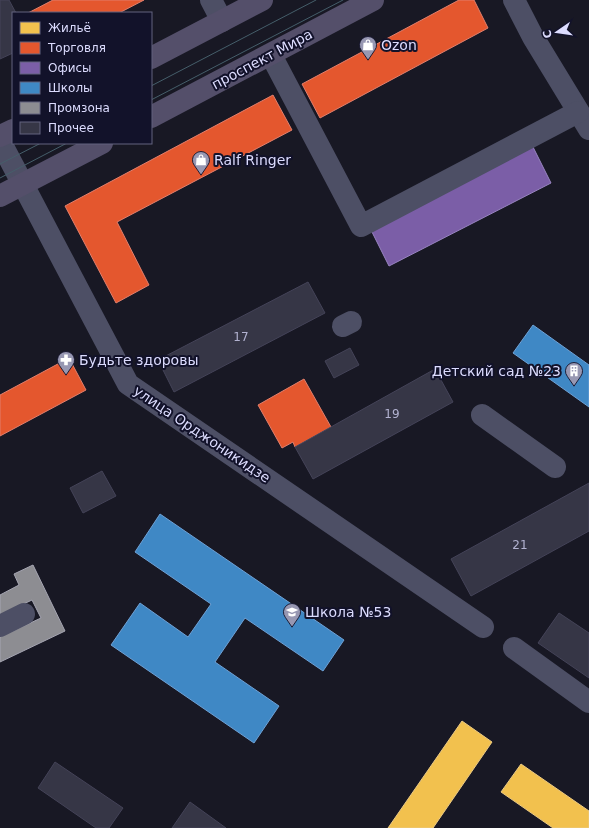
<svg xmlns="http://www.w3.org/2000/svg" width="589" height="828" font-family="'DejaVu Sans',sans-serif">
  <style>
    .homes { fill: #f2c14e; stroke: #ebc983 }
    .shops { fill: #e4572e; stroke: #e27f6c }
    .offices { fill: #7b5ea7; stroke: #9884c1 }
    .schools { fill: #3f88c5; stroke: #6ea1d6 }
    .industry { fill: #8d8d92; stroke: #a5a5b2 }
    .building { fill: #363646; stroke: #444358 }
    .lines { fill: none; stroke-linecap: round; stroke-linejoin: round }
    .minor { stroke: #4d4f65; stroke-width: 22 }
    .major { stroke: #544f6a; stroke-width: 22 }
    .tram { stroke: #455e6a; stroke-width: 1 }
    .labels { text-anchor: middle; stroke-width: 4; stroke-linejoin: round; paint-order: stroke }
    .number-label { font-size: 12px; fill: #b2b2d0 }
    .poi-label { font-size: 14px; fill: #dcdcfe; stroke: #12122a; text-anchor: start }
    .street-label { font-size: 14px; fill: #dcdcfe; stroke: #12122a }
  </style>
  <rect width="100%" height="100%" fill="#181824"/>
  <g class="homes">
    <polygon points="462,721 492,742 433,828 388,828"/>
    <polygon points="521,764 589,811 589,828 553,828 501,792"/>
  </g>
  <g class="shops">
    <polygon points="53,0 144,0 119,13 28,13"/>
    <polygon points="459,0 474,0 488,28 320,118 302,84"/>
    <polygon points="273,95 292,130 117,222 149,285 116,303 65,206"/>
    <polygon points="69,358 86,390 0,436 0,395"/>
    <polygon points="304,379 331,427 295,447 293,442 282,448 258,405"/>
  </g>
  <polygon class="offices" points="531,143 551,183 389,266 369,226"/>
  <g class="schools">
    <polygon points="533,325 589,365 589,407 513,353"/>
    <polygon points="160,514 344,640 323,671 245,618 215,662 279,706 254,743 111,645 140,603 188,637 211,604 135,552"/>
  </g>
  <polygon class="industry" points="33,565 65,631 0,662 0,637 41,618 32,600 0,615 0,595 19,585 14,574"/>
  <g class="building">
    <polygon points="0,0 9,0 16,13 13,13 13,53 0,59"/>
    <polygon points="308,282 325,313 174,392 158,360"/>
    <polygon points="350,348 359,365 334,378 325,361"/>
    <polygon points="435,369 453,402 313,479 295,447"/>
    <polygon points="102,471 116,496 83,513 70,488"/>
    <polygon points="589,483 589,531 471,596 451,559"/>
    <polygon points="559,613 589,633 589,678 538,643"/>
    <polygon points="55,762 123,808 109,828 96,828 38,788"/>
    <polygon points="190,802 226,828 172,828"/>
  </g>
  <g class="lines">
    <g class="minor">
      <polyline points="211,0 222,21"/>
      <polyline points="514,0 533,37 589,129"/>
      <polyline points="271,55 361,226 578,112"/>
      <polyline points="0,141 128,384 483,627"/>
      <polyline points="343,326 351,322"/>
      <polyline points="482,415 555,467"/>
      <polyline points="0,626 24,614"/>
      <polyline points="514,648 589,702"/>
    </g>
    <g class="major">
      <polyline points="151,58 262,0"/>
      <polyline points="151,117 373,0"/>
      <polyline points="0,136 13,130"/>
      <polyline points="0,196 102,143"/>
    </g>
    <g class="tram">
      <polyline points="151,86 316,0"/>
      <polyline points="151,100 343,0"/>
      <polyline points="0,164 41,143"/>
      <polyline points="0,178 67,143"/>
    </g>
  </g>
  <defs>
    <symbol id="shop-pin" viewBox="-11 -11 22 30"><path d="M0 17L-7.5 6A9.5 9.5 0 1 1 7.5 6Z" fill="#9797b2" stroke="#12122a"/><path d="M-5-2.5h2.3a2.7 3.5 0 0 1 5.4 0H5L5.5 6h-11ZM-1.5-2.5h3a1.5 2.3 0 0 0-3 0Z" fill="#fff"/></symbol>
    <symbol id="pharmacy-pin" viewBox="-11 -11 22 30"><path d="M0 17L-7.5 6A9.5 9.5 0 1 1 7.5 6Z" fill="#9797b2" stroke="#12122a"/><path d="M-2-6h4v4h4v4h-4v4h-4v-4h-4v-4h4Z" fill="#fff"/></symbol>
    <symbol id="building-pin" viewBox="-11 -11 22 30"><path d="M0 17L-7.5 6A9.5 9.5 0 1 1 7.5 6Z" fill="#9797b2" stroke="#12122a"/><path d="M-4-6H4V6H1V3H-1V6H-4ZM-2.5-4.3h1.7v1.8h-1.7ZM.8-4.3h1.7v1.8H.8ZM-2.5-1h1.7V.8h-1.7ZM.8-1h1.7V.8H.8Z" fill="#fff"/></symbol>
    <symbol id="school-pin" viewBox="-11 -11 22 30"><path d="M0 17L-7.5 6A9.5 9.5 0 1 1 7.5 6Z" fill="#9797b2" stroke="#12122a"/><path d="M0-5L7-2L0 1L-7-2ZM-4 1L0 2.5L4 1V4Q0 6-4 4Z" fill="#fff"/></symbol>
  </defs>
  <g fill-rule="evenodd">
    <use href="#shop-pin" x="358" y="35" width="20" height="27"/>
    <use href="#shop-pin" x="191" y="150" width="20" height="27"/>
    <use href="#pharmacy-pin" x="56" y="350" width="20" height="27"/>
    <use href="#building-pin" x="564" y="361" width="20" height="27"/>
    <use href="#school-pin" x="282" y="602" width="20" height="27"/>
  </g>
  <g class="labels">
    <g class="number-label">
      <text x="241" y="341">17</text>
      <text x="392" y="418">19</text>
      <text x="520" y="549">21</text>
    </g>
    <g class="poi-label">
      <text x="381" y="50">Ozon</text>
      <text x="214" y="165">Ralf Ringer</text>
      <text x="79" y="365">Будьте здоровы</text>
      <text x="561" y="376" text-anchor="end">Детский сад №23</text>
      <text x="305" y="617">Школа №53</text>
    </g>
    <g class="street-label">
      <text transform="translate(262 59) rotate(-28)" y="5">проспект Мира</text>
      <text transform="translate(202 434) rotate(34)" y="5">улица Орджоникидзе</text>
    </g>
  </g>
  <rect x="12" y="12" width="140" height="132" fill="#12122a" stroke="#63637f"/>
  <rect x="20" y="22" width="20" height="12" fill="#f2c14e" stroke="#63637f"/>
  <text x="48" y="32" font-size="12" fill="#dcdcfe">Жильё</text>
  <rect x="20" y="42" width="20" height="12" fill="#e4572e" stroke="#63637f"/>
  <text x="48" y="52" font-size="12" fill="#dcdcfe">Торговля</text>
  <rect x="20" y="62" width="20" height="12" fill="#7b5ea7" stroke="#63637f"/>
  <text x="48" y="72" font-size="12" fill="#dcdcfe">Офисы</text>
  <rect x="20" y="82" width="20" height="12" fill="#3f88c5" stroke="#63637f"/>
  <text x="48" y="92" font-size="12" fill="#dcdcfe">Школы</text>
  <rect x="20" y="102" width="20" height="12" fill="#8d8d92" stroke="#63637f"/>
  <text x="48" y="112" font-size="12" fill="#dcdcfe">Промзона</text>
  <rect x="20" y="122" width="20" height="12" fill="#363646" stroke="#63637f"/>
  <text x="48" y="132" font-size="12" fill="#dcdcfe">Прочее</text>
  <g transform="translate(557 32) rotate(257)" stroke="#12122a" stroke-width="3" paint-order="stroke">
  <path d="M0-3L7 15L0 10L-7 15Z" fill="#dcdcfe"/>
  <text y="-6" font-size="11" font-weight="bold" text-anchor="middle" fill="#dcdcfe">С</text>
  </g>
</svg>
